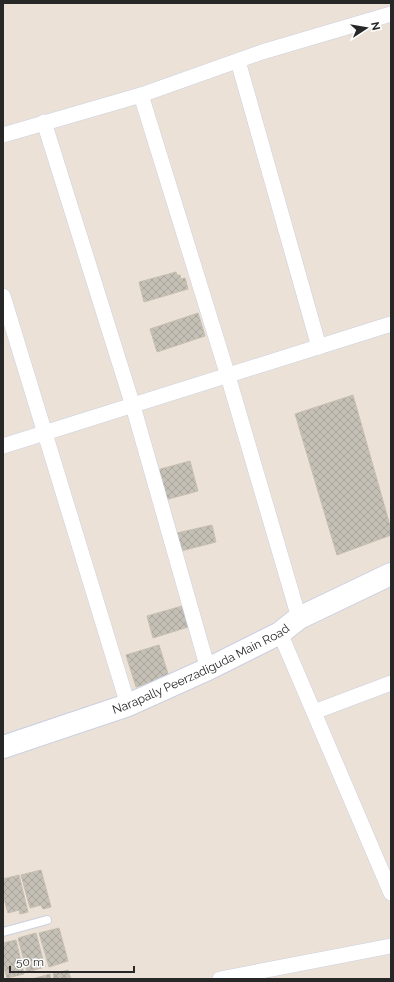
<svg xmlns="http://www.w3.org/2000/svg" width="394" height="982" font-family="Raleway,sans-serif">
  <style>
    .building { fill: url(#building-cross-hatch); stroke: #c6beb0 }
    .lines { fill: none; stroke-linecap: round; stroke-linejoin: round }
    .lane-casing { stroke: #cbd0e2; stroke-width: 10 }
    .street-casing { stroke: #cbd0e2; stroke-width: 16 }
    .secondary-casing { stroke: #cbd0e2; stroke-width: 24 }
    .lane { stroke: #fff; stroke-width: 8 }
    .street { stroke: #fff; stroke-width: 15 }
    .secondary { stroke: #fff; stroke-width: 22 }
    .labels { text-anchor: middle; stroke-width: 4; stroke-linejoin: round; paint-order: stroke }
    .street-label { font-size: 12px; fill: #272727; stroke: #fff }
  </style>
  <defs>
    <pattern id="building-cross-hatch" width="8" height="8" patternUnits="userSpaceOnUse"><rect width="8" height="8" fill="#c5c0b6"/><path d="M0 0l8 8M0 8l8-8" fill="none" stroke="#a9a59c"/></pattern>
  </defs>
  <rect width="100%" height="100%" fill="#ece1d6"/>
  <g class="building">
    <polygon points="176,272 177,275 180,275 181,279 185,278 188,289 144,302 139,282"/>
    <polygon points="198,313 205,336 157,352 150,329"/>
    <polygon points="353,395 391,529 391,535 337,555 295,414"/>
    <polygon points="190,461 198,491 165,500 157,470"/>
    <polygon points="212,525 216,542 181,551 177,533"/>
    <polygon points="182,606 188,627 153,638 147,616"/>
    <polygon points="159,645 169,677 136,687 126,655"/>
    <polygon points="41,870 51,907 43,909 41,905 30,908 21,875"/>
    <polygon points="19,875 28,912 20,914 19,910 8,913 3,895 3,879"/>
    <polygon points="59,928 68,961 49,967 39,933"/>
    <polygon points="36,933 45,967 27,972 18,938"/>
    <polygon points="16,940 24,974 7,978 3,963 3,943"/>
    <polygon points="68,970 71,979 54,979 53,974"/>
    <polygon points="50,974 51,979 32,979"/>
  </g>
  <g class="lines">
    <defs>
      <polyline id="lane" points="3,932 47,920"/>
      <g id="street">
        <polyline points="238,61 319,347"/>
        <polyline points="141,95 228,376 299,618"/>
        <polyline points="44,122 133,406 208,669"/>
        <polyline points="3,135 141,95 262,52 391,14"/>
        <polyline points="3,296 128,705"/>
        <polyline points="3,446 391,324"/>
        <polyline points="280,633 391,893"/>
        <polyline points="314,712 391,683"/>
        <polyline points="220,979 391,946"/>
      </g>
      <g id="secondary">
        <path id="s1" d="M3,747L128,705L208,669L280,633L299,618L391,574"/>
      </g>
    </defs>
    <use href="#lane" class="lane-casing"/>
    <use href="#street" class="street-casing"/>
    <use href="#secondary" class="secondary-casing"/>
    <use href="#lane" class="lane"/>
    <use href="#street" class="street"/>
    <use href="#secondary" class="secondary"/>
  </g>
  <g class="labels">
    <g class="street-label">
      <text dy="4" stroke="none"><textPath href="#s1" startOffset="213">Narapally Peerzadiguda Main Road</textPath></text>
    </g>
  </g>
  <rect width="394" height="982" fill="none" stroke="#272727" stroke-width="8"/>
  <g transform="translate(366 28) rotate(78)" stroke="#ffffff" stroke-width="3" paint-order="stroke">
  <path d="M0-3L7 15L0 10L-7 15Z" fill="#272727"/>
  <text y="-6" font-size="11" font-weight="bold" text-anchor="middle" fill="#272727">N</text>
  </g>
  <path d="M10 966v6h124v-6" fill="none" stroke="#272727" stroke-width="2"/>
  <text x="16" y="966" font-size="12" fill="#272727" stroke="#ffffff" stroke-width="3" paint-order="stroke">50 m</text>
</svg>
